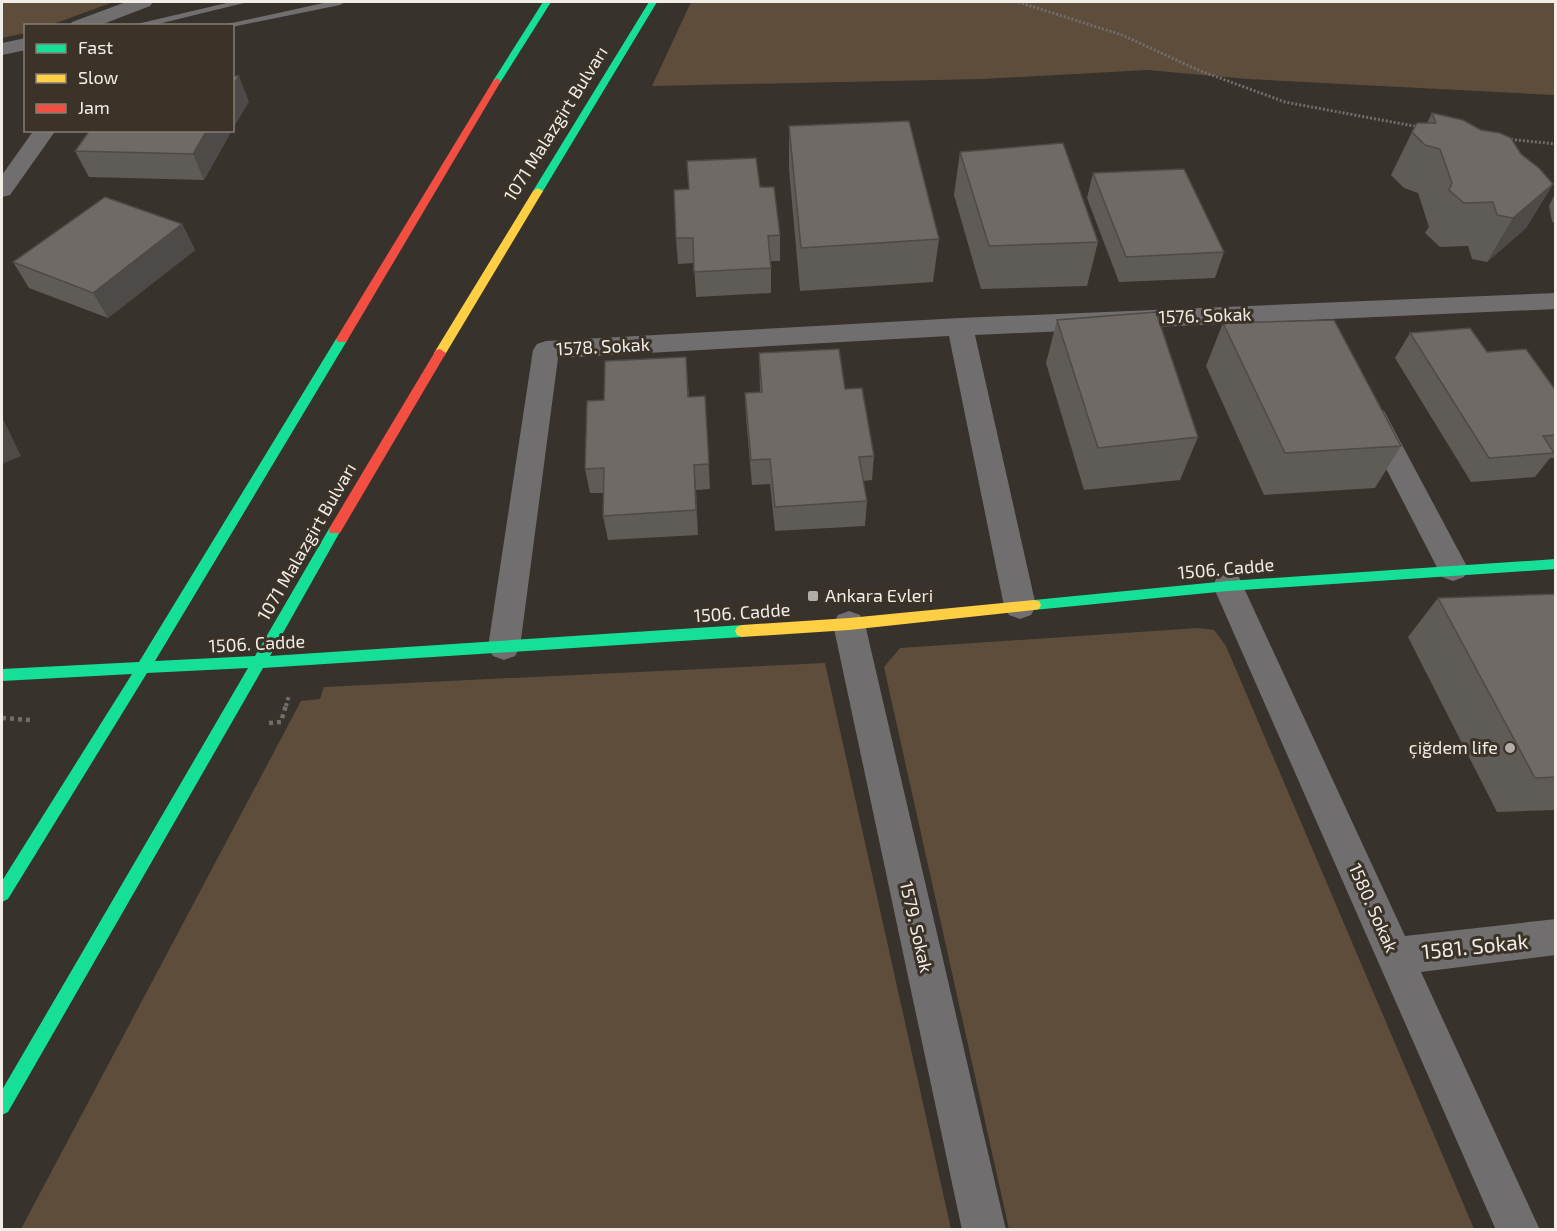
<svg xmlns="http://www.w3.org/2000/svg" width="1557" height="1231" font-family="'Exo 2',sans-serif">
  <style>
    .green { fill: #5f4d3c }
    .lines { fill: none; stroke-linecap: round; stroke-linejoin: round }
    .path-far2 { stroke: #716e6d; stroke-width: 3; stroke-dasharray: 2 2; stroke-linecap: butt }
    .path-far1 { stroke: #716e6d; stroke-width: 4; stroke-dasharray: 3 3; stroke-linecap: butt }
    .path { stroke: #716e6d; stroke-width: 4.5; stroke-dasharray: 4 4; stroke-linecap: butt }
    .lane { fill: #716e70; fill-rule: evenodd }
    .street { fill: #716e70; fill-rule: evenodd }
    .fast { fill: #16e098; fill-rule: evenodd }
    .slow { fill: #ffcf43; fill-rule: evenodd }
    .jam { fill: #f24e42; fill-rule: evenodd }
    .wall { fill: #5f5b57 }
    .shaded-wall { fill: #4e4a47 }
    .building { fill: #6f6a65; stroke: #4e4a47; stroke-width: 1.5 }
    .poi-dot { fill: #b1aca6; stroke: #3b3228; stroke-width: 2 }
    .labels { text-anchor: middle; stroke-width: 6; stroke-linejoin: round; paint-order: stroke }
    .street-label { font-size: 18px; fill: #f3ede7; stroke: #3b3228 }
    .poi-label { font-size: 18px; fill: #f3ede7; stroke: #3b3228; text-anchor: start }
    .near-street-label { font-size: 21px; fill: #f3ede7; stroke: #3b3228 }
  </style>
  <rect width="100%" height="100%" fill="#37322c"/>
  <g class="green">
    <polygon points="2,2 113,2 51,25 26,26 25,33 2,38"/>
    <polygon points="691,2 1555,2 1555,95 1248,79 1147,70 982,79 652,86"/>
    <polygon points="1198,628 1214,630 1226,646 1474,1229 1009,1229 884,667 900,648"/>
    <polygon points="825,663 951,1229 21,1229 301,701 320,699 324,687"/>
  </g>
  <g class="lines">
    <g class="path-far2">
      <polyline points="1018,2 1122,35 1198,70 1285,102 1419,127"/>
      <polyline points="1507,139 1556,144"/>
    </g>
    <polyline class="path-far1" points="286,706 289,695"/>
    <g class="path">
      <polyline points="2,718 30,720"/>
      <polyline points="269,723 281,722 286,705"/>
    </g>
    <g class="lane">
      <polygon points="231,2 248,2 150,26 128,26"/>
      <polygon points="328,2 345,2 340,5 232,27 218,26"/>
    </g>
    <g class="street">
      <polygon points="126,2 153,2 150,6 98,26 69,26 72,22"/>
      <polygon points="26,38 26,50 2,55 2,43"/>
      <polygon points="34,130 56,130 10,195 2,197 2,175"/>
      <polygon points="1556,293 1556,309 975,335 1036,606 1031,615 1020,619 1009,615 1004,606 949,336 558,358 520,647 515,656 504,660 493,656 488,647 533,350 537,344 546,341 960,318"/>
      <polygon points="1374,408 1384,411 1464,561 1468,569 1464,577 1453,581 1442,577 1360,418 1364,411"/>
      <polygon points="1228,574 1239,577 1243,586 1405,936 1556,919 1556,955 1421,972 1540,1230 1496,1230 1213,586 1217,577"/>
      <polygon points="849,611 860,615 865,624 1006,1230 962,1230 833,624 838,615"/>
    </g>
    <g class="fast">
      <polygon points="543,2 551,2 500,83 494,83 493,81"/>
      <polygon points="649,2 657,2 543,191 542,193 534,193 533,191"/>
      <polygon points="342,335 348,339 155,661 255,656 330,527 335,525 341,530 270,656 742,625 747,627 749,631 747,635 742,637 263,668 8,1112 2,1115 2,1090 248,668 147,673 8,899 2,902 2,881 132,674 2,681 2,669 139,662 336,339"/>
      <polygon points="1556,559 1556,569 1228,591 1034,610 1029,609 1027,605 1029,601 1034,600 1228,581"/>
    </g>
    <g class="slow">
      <polygon points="538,188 543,191 446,353 444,356 436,356 434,353 533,191"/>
      <polygon points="1034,600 1039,601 1041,605 1039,609 1034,610 849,630 742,637 737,635 735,631 737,627 742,625 849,618"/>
    </g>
    <g class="jam">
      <polygon points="497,78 501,81 348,339 346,342 338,342 336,339 493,81"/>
      <polygon points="440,349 446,353 340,533 330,533 329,530 330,527 436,350"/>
    </g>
  </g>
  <g class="wall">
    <polygon points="1432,113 1521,154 1553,184 1526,228 1487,262 1472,259 1468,246 1440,247 1425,233 1429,227 1418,193 1404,188 1391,175 1412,132 1427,123"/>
    <polygon points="789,126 939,239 933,282 800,291 789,169"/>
    <polygon points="90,130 232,130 204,180 89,177 75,151"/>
    <polygon points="960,152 1098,242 1087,286 981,289 954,195"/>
    <polygon points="1093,173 1224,252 1215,278 1119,282 1087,198"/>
    <polygon points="760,187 780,235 780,261 771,261 771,293 696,297 694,263 678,264 676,238"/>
    <polygon points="1556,192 1556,225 1552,221 1549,206"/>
    <polygon points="182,224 195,250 108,318 29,288 13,262"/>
    <polygon points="1057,320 1198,437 1180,480 1084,490 1046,363"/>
    <polygon points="1223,323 1401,446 1375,488 1264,495 1206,366"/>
    <polygon points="1410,333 1487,352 1556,391 1556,458 1550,458 1535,477 1471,482 1395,358"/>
    <polygon points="759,353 845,389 874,456 872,480 863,481 867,501 865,526 775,531 770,484 752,485 746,418 745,393 760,392"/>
    <polygon points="686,357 689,397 705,396 710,489 696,490 698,535 608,540 603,516 604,493 590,493 585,469 604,400"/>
    <polygon points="1556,594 1556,810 1497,812 1408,637 1438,598"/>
  </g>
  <g class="shaded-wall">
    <polygon points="239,76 249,102 232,130 232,87"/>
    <polygon points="207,130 232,130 204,180 193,154"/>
    <polygon points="1553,184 1526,228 1487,262 1513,218"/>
    <polygon points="182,224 195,250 108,318 93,293"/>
    <polygon points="2,417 21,456 2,464"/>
    <polygon points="694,465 696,490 698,535 696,510"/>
  </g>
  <g class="building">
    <polygon points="232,76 239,76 232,87"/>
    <polygon points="1432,113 1463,120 1481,130 1500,133 1511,138 1521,154 1539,168 1553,184 1513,218 1497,215 1493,202 1464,203 1449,190 1452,183 1440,149 1425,145 1412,132 1417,123 1436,123"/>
    <polygon points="909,121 939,239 801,248 789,126"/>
    <polygon points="90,130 207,130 193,154 75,151"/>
    <polygon points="1063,143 1098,242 989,246 960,152"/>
    <polygon points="756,158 760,187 774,187 780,235 768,236 771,268 694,272 693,238 676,238 674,190 689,189 687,161"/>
    <polygon points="1184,169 1224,252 1126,257 1093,173"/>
    <polygon points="105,197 182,224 93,293 13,262"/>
    <polygon points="1156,312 1198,437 1098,448 1057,320"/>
    <polygon points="1334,320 1401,446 1285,453 1223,323"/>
    <polygon points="1470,328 1487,352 1526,349 1556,391 1556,435 1543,436 1554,453 1489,458 1410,333"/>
    <polygon points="839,349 845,389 862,388 874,456 859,457 867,501 775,507 770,459 751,460 745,393 762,392 759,353"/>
    <polygon points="686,357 688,397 705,396 709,464 694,465 696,510 603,516 604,468 585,469 587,401 604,400 605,361"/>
    <polygon points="1556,594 1556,777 1535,778 1438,598"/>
  </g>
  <g class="poi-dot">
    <rect x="807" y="590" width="12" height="12" rx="3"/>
    <circle cx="1510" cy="748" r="6"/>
  </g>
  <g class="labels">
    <g class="street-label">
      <text transform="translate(556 124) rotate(-58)" y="6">1071 Malazgirt Bulvarı</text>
      <text transform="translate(1205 316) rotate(-2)" y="6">1576. Sokak</text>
      <text transform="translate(603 347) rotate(-3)" y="6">1578. Sokak</text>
      <text transform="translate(307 542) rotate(-60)" y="6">1071 Malazgirt Bulvarı</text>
      <text transform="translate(1226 569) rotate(-5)" y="6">1506. Cadde</text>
      <text transform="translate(742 613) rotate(-4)" y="6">1506. Cadde</text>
      <text transform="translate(257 644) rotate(-3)" y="6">1506. Cadde</text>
      <text transform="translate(1373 908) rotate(66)" y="6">1580. Sokak</text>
      <text transform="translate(916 927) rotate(77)" y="6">1579. Sokak</text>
    </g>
    <g class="poi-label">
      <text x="825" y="602">Ankara Evleri</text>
      <text x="1498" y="754" text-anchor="end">çiğdem life</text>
    </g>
    <g class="near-street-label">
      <text transform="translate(1475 947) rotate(-6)" y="7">1581. Sokak</text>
    </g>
  </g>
  <rect width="1557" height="1231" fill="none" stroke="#f3ede7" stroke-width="6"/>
  <rect x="24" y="24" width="210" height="108" fill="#3b3228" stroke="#857d74" stroke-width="1.5"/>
  <rect x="36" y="44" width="30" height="9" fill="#16e098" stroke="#857d74" stroke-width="1.5"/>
  <text x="78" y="54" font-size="18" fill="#f3ede7">Fast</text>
  <rect x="36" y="74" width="30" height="9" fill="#ffcf43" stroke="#857d74" stroke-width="1.5"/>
  <text x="78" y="84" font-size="18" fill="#f3ede7">Slow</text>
  <rect x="36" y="104" width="30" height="9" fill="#f24e42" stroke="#857d74" stroke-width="1.5"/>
  <text x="78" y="114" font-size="18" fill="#f3ede7">Jam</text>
</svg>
